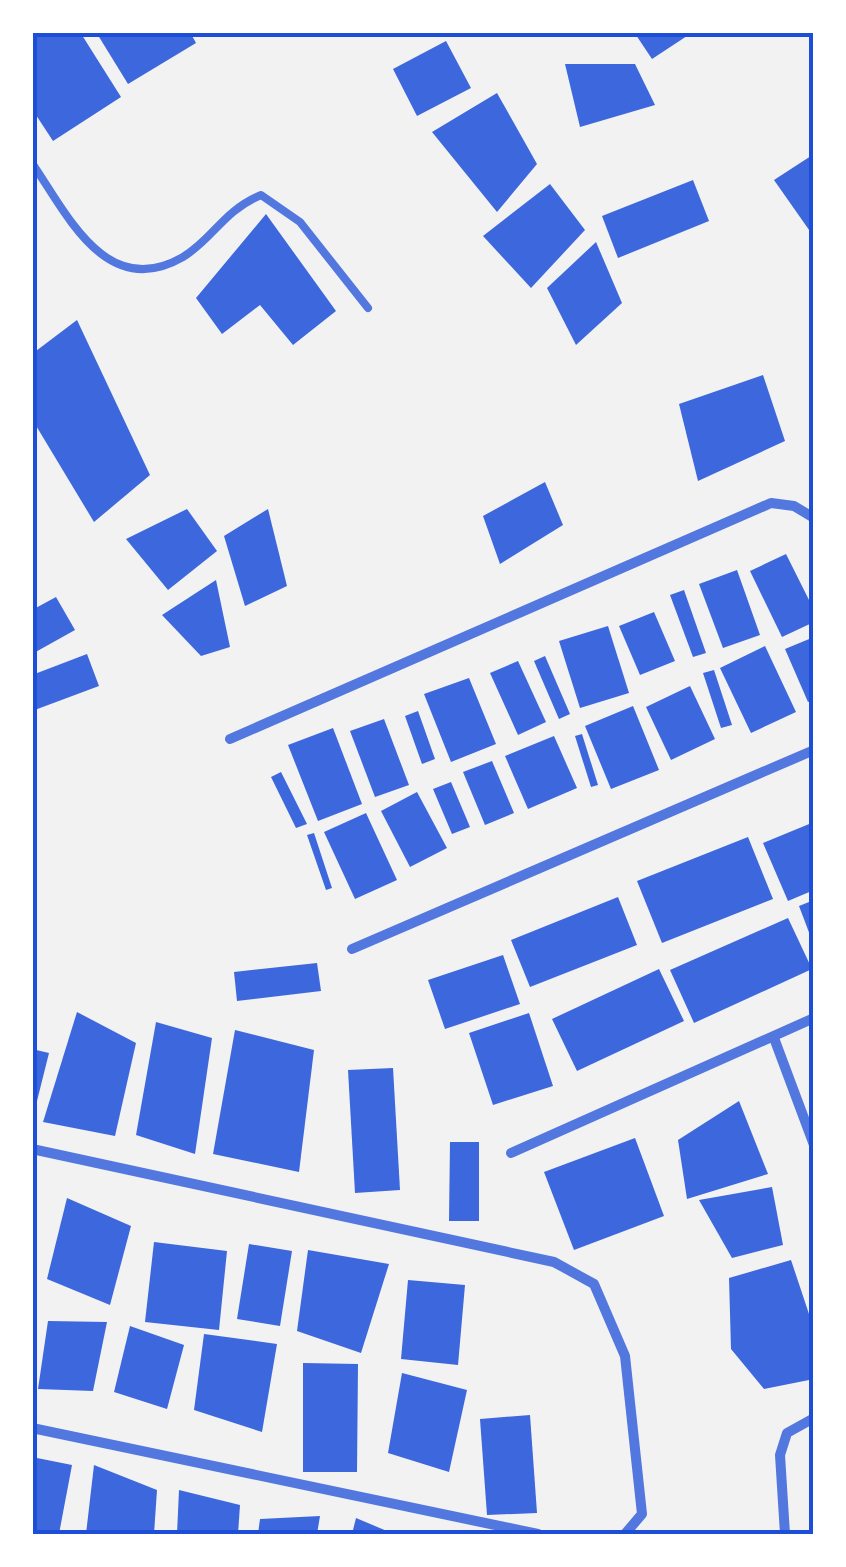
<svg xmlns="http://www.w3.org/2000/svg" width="846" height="1567" font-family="Arial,sans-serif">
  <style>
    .building { fill: #3d67dc }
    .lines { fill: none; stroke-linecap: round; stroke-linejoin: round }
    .service { stroke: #5277de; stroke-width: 8 }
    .minor { stroke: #5277de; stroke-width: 10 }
    .neatline { fill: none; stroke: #1d4ed8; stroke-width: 4 }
  </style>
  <rect width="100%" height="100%" fill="#f2f2f2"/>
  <g class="building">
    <polygon points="32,32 80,32 121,97 53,141 32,109"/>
    <polygon points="96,32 190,32 196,43 128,84"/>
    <polygon points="634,32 693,32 652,59"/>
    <polygon points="446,41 471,88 417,116 393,69"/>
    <polygon points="565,64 635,64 655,105 580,127"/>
    <polygon points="497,93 537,164 497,212 432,132"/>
    <polygon points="814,154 814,237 774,180"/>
    <polygon points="693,180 709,221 618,258 602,216"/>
    <polygon points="550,184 585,230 531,288 483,236"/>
    <polygon points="266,214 336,311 293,345 260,305 222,334 196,298"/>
    <polygon points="596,242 622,303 576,345 547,288"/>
    <polygon points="77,320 150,475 94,522 32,419 32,354"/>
    <polygon points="763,375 785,441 698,481 679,404"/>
    <polygon points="545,482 563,525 500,564 483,516"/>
    <polygon points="187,509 217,551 168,590 126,539"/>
    <polygon points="268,509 287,586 245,606 224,536"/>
    <polygon points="786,554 814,610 814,622 782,637 750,571"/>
    <polygon points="737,570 760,635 723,648 699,584"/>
    <polygon points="216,580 230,647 201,656 162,615"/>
    <polygon points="684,590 706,653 693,657 670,595"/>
    <polygon points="56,597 75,630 32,654 32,610"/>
    <polygon points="654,612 675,661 640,675 619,626"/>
    <polygon points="608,626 629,693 580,708 559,641"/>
    <polygon points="814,637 814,700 808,702 785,649"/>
    <polygon points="765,646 796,712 751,733 720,668"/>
    <polygon points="87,654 99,686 32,711 32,675"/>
    <polygon points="545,656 570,714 559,719 534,661"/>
    <polygon points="518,661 546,722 518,735 490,673"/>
    <polygon points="714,670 732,725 721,728 703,673"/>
    <polygon points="469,678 496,744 451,762 424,694"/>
    <polygon points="690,686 715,739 671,760 646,707"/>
    <polygon points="633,706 659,770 611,789 585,726"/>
    <polygon points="418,711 435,759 422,764 405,716"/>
    <polygon points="384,719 409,785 375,797 350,731"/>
    <polygon points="333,728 362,804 318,821 288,745"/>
    <polygon points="582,734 598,785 591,787 575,736"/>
    <polygon points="554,736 577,788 528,809 505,756"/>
    <polygon points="492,761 514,813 485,825 463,772"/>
    <polygon points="281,772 307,824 296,828 271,777"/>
    <polygon points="451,782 470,827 452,834 433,789"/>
    <polygon points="417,792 447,848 410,867 381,811"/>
    <polygon points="366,813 397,880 355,899 324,832"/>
    <polygon points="814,822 814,890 788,901 763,843"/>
    <polygon points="314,833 332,888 326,890 307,835"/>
    <polygon points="748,837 773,899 662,943 637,881"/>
    <polygon points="618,897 637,945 530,987 511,940"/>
    <polygon points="814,900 814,943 813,943 799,906"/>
    <polygon points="788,918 812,969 694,1023 670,970"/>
    <polygon points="503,955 520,1004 445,1029 428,980"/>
    <polygon points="317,963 321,991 237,1001 234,972"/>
    <polygon points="659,969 684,1021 577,1071 552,1019"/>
    <polygon points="77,1012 136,1043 115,1136 43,1122"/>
    <polygon points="529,1013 553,1086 493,1105 469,1033"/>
    <polygon points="156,1022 212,1038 195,1154 136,1135"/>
    <polygon points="235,1030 314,1050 299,1172 213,1154"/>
    <polygon points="32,1049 49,1053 34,1113 32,1113"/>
    <polygon points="393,1068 400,1190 355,1193 348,1070"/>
    <polygon points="739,1101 768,1174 687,1199 678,1140"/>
    <polygon points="635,1138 664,1216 574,1250 544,1172"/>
    <polygon points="450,1142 479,1142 479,1221 449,1221"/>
    <polygon points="772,1187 783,1245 732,1258 699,1200"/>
    <polygon points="67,1198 131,1226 110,1305 47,1279"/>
    <polygon points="154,1242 227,1251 219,1330 145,1322"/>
    <polygon points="249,1244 292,1251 280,1326 237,1319"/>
    <polygon points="308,1250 389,1264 361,1353 297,1331"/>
    <polygon points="791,1260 814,1329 814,1379 764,1389 731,1349 729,1278"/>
    <polygon points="408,1280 465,1285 458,1365 401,1359"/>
    <polygon points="48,1321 107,1322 93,1391 38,1389"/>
    <polygon points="130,1326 184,1345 167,1409 114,1392"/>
    <polygon points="204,1334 277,1344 262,1432 194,1410"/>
    <polygon points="303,1363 358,1364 357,1472 303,1472"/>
    <polygon points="402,1373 467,1390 449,1472 388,1453"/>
    <polygon points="530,1415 537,1513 487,1515 480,1419"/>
    <polygon points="32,1457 72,1465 59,1534 32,1534"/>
    <polygon points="94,1465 157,1490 154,1534 86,1534"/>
    <polygon points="179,1490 240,1505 238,1534 177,1534"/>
    <polygon points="320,1516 317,1534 258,1534 260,1519"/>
    <polygon points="356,1518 394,1534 352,1534"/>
  </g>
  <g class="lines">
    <path class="service" d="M32,163C68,216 107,301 183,257C213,239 223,211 261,195L300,222L368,308"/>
    <g class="minor">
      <polyline points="230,739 771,503 794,506 814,518"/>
      <polyline points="352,949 814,750"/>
      <polyline points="774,1038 814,1145"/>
      <polyline points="32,1149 554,1262 594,1284 625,1356 642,1514 625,1534"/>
      <polyline points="511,1153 814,1018"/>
      <polyline points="32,1428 538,1534"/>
      <polyline points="785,1534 780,1455 787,1433 814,1418"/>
    </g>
  </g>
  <rect width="846" height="1567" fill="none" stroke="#ffffff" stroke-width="70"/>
  <rect x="35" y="35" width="776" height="1497" class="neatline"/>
</svg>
